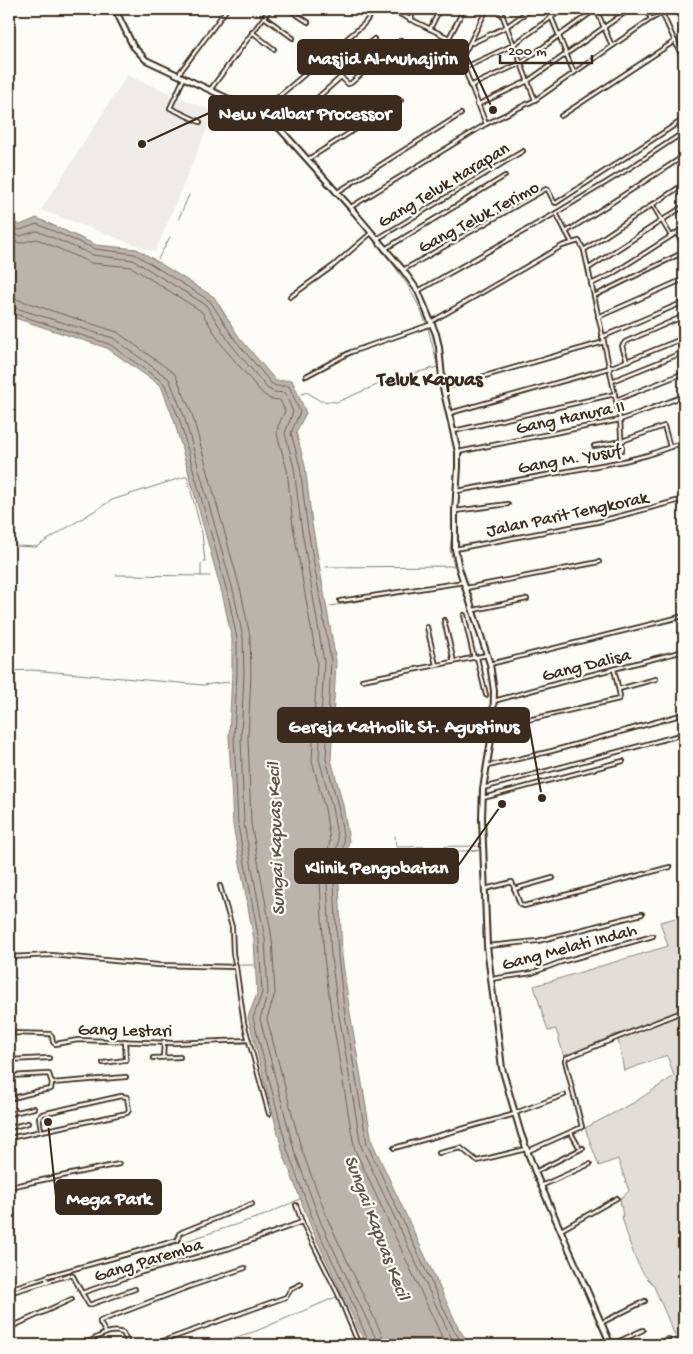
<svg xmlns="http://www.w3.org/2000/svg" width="693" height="1354" font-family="'Gochi Hand',sans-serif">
  <rect width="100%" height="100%" fill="#fdfcf7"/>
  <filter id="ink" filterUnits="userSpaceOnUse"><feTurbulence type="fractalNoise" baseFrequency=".02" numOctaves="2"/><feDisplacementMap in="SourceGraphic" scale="10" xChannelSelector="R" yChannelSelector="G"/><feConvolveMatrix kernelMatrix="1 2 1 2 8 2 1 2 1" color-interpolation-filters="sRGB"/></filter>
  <g filter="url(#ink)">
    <path fill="#efece7" d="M127,75L214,112L155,252L41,210Z"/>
    <path fill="#e1ded7" stroke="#8e847a" d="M684,916V1345H679L653,1284C636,1270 628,1238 622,1217L623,1216L620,1199L629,1191L618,1159L599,1166L585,1128L635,1102L674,1076L667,1055L624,1071L617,1034L564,1057L556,1029L548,1031L534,986L668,946L660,922Z"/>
    <path fill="#bbb4ad" stroke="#887d74" d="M37,218L96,245L137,249L214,297L239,337L276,381L292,380L306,413L296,432L305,466L312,524L336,661L331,759L343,805L349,841L343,873L339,883L342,956L349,1007L372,1142L459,1329L470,1345H366L311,1227L283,1153L248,1017L257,994L254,940L233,825L229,736L232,674V639L223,597L174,420L161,386L107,348L9,316V220L20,225Z"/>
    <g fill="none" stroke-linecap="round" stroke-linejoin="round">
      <g stroke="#6e6157" stroke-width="1">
        <path d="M9,226L20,230L37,224L95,249L135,254L210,301L235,340L272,384L276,386H289L300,412L291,433L300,467L307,524L331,661L326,759L338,806L344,841L339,871L334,883L338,956L344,1008L367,1144L454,1331L464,1345"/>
        <path d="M9,232L20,236L37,231L93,255L133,260L206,305L230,343L267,388L274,392L285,393L293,412L285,433L294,468L301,525L324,662L319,759L332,807L338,841L333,869L327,883L331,957L338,1009L361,1146L449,1333L456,1345"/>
        <path d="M9,240L20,243L37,239L91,263L131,267L201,311L224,348L262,393L270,399L280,400L285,411L278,426L277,434L287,470L293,526L317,662L312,761L325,809L330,841L325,867L320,881L324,958L331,1010L351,1130L355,1150L442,1337L447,1345"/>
        <path d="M9,298L16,299L117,332L175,374L192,414L241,592L250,636L251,674L248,737L251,823L272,938L275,993L267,1019L301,1148L328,1220L383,1337L384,1345"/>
        <path d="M9,306L113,338L169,379L184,416L234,594L243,638L244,674L241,737L244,824L265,939L268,993L260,1019L294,1150L321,1223L376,1339V1345"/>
        <path d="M9,312L109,344L164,383L179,418L228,595L237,639V674L234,736L238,825L259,940L262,993L253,1018L288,1152L315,1225L348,1293L370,1345"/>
      </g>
      <g stroke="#887d74" stroke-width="1">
        <path d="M178,220L189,195"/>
        <path d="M377,246H378"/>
        <path d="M381,250C402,274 414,293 426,323"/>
        <path d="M158,259L170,237"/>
        <path d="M302,394L307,392L320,401L337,402L391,379L438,367L428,328"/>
        <path d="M9,521L16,546L36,547L112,500L187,476L202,533L205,562L201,564V576"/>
        <path d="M326,567L454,566L450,549L453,527"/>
        <path d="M116,575L210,576"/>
        <path d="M330,606L457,585"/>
        <path d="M9,671L32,670L203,685L229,682"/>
        <path d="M479,826L480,834"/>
        <path d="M395,836L396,847L480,846"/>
        <path d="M481,839V846"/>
        <path d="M349,857L482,850"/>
        <path d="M30,955L39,954"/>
        <path d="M154,963L164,964"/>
        <path d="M238,965H254"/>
        <path d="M191,1044L247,1043"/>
        <path d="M569,1257L607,1345"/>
        <path d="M49,1278L186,1241L265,1215L300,1199"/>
        <path d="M9,1291L44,1280"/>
        <path d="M211,1345L256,1331L336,1297"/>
      </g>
      <g stroke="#3b2a1e" stroke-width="6">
        <g id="minor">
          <path d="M288,9L308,22"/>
          <path d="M389,9L449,38L464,9"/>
          <path d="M500,9L535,100"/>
          <path d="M548,9L574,73"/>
          <path d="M646,9L651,19"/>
          <path d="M662,13L684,61"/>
          <path d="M264,17L293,38"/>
          <path d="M410,20L415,9"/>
          <path d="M430,29L440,9"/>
          <path d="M252,32L274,49"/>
          <path d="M472,43L506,27L531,9"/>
          <path d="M464,68L513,45L563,9"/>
          <path d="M178,75L227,9"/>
          <path d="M341,77L348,84L351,83L401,40"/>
          <path d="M184,78L170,108L200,122"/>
          <path d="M470,86L521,63L596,9L612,46"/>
          <path d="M210,90L270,9"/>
          <path d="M477,105L528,81L630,9"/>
          <path d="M259,113L363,25L371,15L374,9"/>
          <path d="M561,116L675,41"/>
          <path d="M486,124L461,60L487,9"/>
          <path d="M281,130L341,77L338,70L374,39"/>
          <path d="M307,160L401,100"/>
          <path d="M336,193L461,114"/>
          <path d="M652,204L671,236"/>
          <path d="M351,207L486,124L535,100L651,19L670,9"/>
          <path d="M556,213L630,168L684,132"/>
          <path d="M566,232L684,156"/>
          <path d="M677,233L684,246"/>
          <path d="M377,239L523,151"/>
          <path d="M385,249L505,176"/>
          <path d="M589,268L684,206"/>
          <path d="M403,270L546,189L548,190L554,202L556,203L684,119"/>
          <path d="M591,284L612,274L684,228"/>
          <path d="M418,291L556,213L572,243"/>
          <path d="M594,296L684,252"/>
          <path d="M290,297L333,266L371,233"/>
          <path d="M598,317L684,279"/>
          <path d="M431,322L562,246L579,241L584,250"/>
          <path d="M602,337L684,302"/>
          <path d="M604,342L620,420L622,450"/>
          <path d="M627,361L622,346L625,342L684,316"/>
          <path d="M306,376L351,352L432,324"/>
          <path d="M612,381L684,352"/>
          <path d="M443,388L604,342L584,250L684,184"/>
          <path d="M616,400L684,373"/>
          <path d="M450,413L609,368L684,338"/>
          <path d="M454,431L615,394"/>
          <path d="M594,446L622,441L664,426L670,447"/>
          <path d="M458,452L620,420L684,396"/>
          <path d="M457,491L624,461L648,455L684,442"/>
          <path d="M455,511L508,504"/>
          <path d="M455,549L597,522L684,499"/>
          <path d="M466,588L599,562"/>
          <path d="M340,601L464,582"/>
          <path d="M474,610L527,599"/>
          <path d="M464,615L474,658"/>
          <path d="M444,620L454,662"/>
          <path d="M427,627L436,665"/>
          <path d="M477,658L486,695"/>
          <path d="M490,664L684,616"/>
          <path d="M362,680L487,655"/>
          <path d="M619,689L656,679"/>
          <path d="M494,701L562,682L684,651"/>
          <path d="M493,728L619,699L620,696L614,669"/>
          <path d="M488,766L552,751L684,714"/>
          <path d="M483,788L684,734"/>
          <path d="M483,798L623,761"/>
          <path d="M220,886L232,927L233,954L236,967"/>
          <path d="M485,889L512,882L520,904L524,906L670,867"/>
          <path d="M514,889L553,878"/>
          <path d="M487,946L538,941L642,914"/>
          <path d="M9,957L51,955L158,965L236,967L244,1023L269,1114"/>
          <path d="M491,979L532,973L561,962L653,936"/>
          <path d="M9,1033L50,1034L52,1036L53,1042L55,1044L78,1040L173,1043L249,1040"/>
          <path d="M163,1057L164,1041"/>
          <path d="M153,1058L180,1057"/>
          <path d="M9,1060L49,1058"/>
          <path d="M103,1063L126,1060L125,1041"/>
          <path d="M9,1076L49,1074L52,1083L51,1089L34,1092"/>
          <path d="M52,1083L126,1077"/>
          <path d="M9,1099L32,1093"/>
          <path d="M515,1113L564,1095"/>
          <path d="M9,1114L34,1108"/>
          <path d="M9,1128L28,1123"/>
          <path d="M571,1133L579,1147"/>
          <path d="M9,1138L127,1113L129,1110L127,1097L121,1096L42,1114L39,1117L41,1130"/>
          <path d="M394,1148L515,1114"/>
          <path d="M528,1151L582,1127L565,1061L566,1058L684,1011"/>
          <path d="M439,1153L461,1148L477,1161L526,1149"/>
          <path d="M535,1172L583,1148"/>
          <path d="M541,1186L590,1164"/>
          <path d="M9,1187L119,1164"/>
          <path d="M296,1205L302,1222L338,1294L359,1345"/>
          <path d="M561,1230L617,1198"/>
          <path d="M47,1281L46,1277L48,1276L178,1240L179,1234L182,1232L252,1204"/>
          <path d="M9,1289L46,1277"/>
          <path d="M9,1293L69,1275L73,1276L82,1293L142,1272L230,1248L302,1222"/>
          <path d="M82,1293L89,1305L135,1289"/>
          <path d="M601,1323L645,1301"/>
          <path d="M9,1328L72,1299"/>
          <path d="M106,1333L100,1323V1321L191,1286L245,1268"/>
          <path d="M83,1345C95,1339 110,1327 123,1333L129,1345"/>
          <path d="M152,1345L286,1297L291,1289L301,1284"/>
          <path d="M611,1345L643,1330"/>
          <path d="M653,1345L668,1339"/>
        </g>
      </g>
      <g stroke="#3b2a1e" stroke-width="8">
        <path id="secondary" d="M115,9L133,46L146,60L259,113L281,130L350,207L403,270L418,291L436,334L439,347L443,388L458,452V467L455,511V549L459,568L490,664L494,691L493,728L483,789L482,818L487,946L502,1068L521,1134L535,1172L611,1345"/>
      </g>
      <use href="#minor" stroke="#fdfcf7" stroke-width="2.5"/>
      <use href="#secondary" stroke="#fdfcf7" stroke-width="4"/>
    </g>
  </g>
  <g text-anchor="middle" stroke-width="4.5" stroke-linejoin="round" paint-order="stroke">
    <g font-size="18" fill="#3b2a1e" stroke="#fdfcf7">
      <text transform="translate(443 184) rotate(-31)" y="6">Gang Teluk Harapan</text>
      <text transform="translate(478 216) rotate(-28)" y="6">Gang Teluk Terimo</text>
      <text transform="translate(570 416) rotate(-12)" y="6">Gang Hanura II</text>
      <text transform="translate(569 458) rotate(-10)" y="6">Gang M. Yusuf</text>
      <text transform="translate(567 513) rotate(-12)" y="6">Jalan Parit Tengkorak</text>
      <text transform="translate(586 664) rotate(-14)" y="6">Gang Dalisa</text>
      <text transform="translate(569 946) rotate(-15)" y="6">Gang Melati Indah</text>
      <text transform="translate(125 1029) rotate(1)" y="6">Gang Lestari</text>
      <text transform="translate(148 1259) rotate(-17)" y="6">Gang Paremba</text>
    </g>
    <g font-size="19" font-style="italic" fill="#615349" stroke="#fdfcf7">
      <text transform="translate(274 839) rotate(-92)" y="7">Sungai Kapuas Kecil</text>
      <text transform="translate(379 1227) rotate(69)" y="7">Sungai Kapuas Kecil</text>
    </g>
    <g font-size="20" font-weight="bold" fill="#3b2a1e" stroke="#fdfcf7">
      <text x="430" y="385">Teluk Kapuas</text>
    </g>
  </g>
  <path fill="none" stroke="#3b2a1e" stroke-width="2" d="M493 110L468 57M142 144L209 113M542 798L529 725M502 804L458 866M48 1122L56 1197"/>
  <g fill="#3b2a1e" stroke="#fdfcf7" stroke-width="2">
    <circle cx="493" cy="110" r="5"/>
    <circle cx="142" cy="144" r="5"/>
    <circle cx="542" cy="798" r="5"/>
    <circle cx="502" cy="804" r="5"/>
    <circle cx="48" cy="1122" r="5"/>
  </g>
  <g fill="#3b2a1e" stroke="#3b2a1e" stroke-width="2">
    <rect x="298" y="40" width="170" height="34" rx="5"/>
    <rect x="209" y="96" width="192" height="34" rx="5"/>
    <rect x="278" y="708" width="251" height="34" rx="5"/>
    <rect x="295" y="849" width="163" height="34" rx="5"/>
    <rect x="56" y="1180" width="105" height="34" rx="5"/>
  </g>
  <g font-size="19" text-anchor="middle" font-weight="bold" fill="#fff">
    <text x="383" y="64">Masjid Al-Muhajirin</text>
    <text x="305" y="119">New Kalbar Processor</text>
    <text x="404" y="732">Gereja Katholik St. Agustinus</text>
    <text x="377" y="873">Klinik Pengobatan</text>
    <text x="109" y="1204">Mega Park</text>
  </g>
  <rect width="693" height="1354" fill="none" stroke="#fdfcf7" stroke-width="30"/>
  <rect x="15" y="15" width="663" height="1324" fill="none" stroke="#3b2a1e" stroke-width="2" filter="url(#ink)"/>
  <path d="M500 55v8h92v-8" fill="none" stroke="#3b2a1e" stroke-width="2.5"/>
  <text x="508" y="55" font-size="15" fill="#3b2a1e" stroke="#fdfcf7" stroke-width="4" paint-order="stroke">200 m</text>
</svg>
